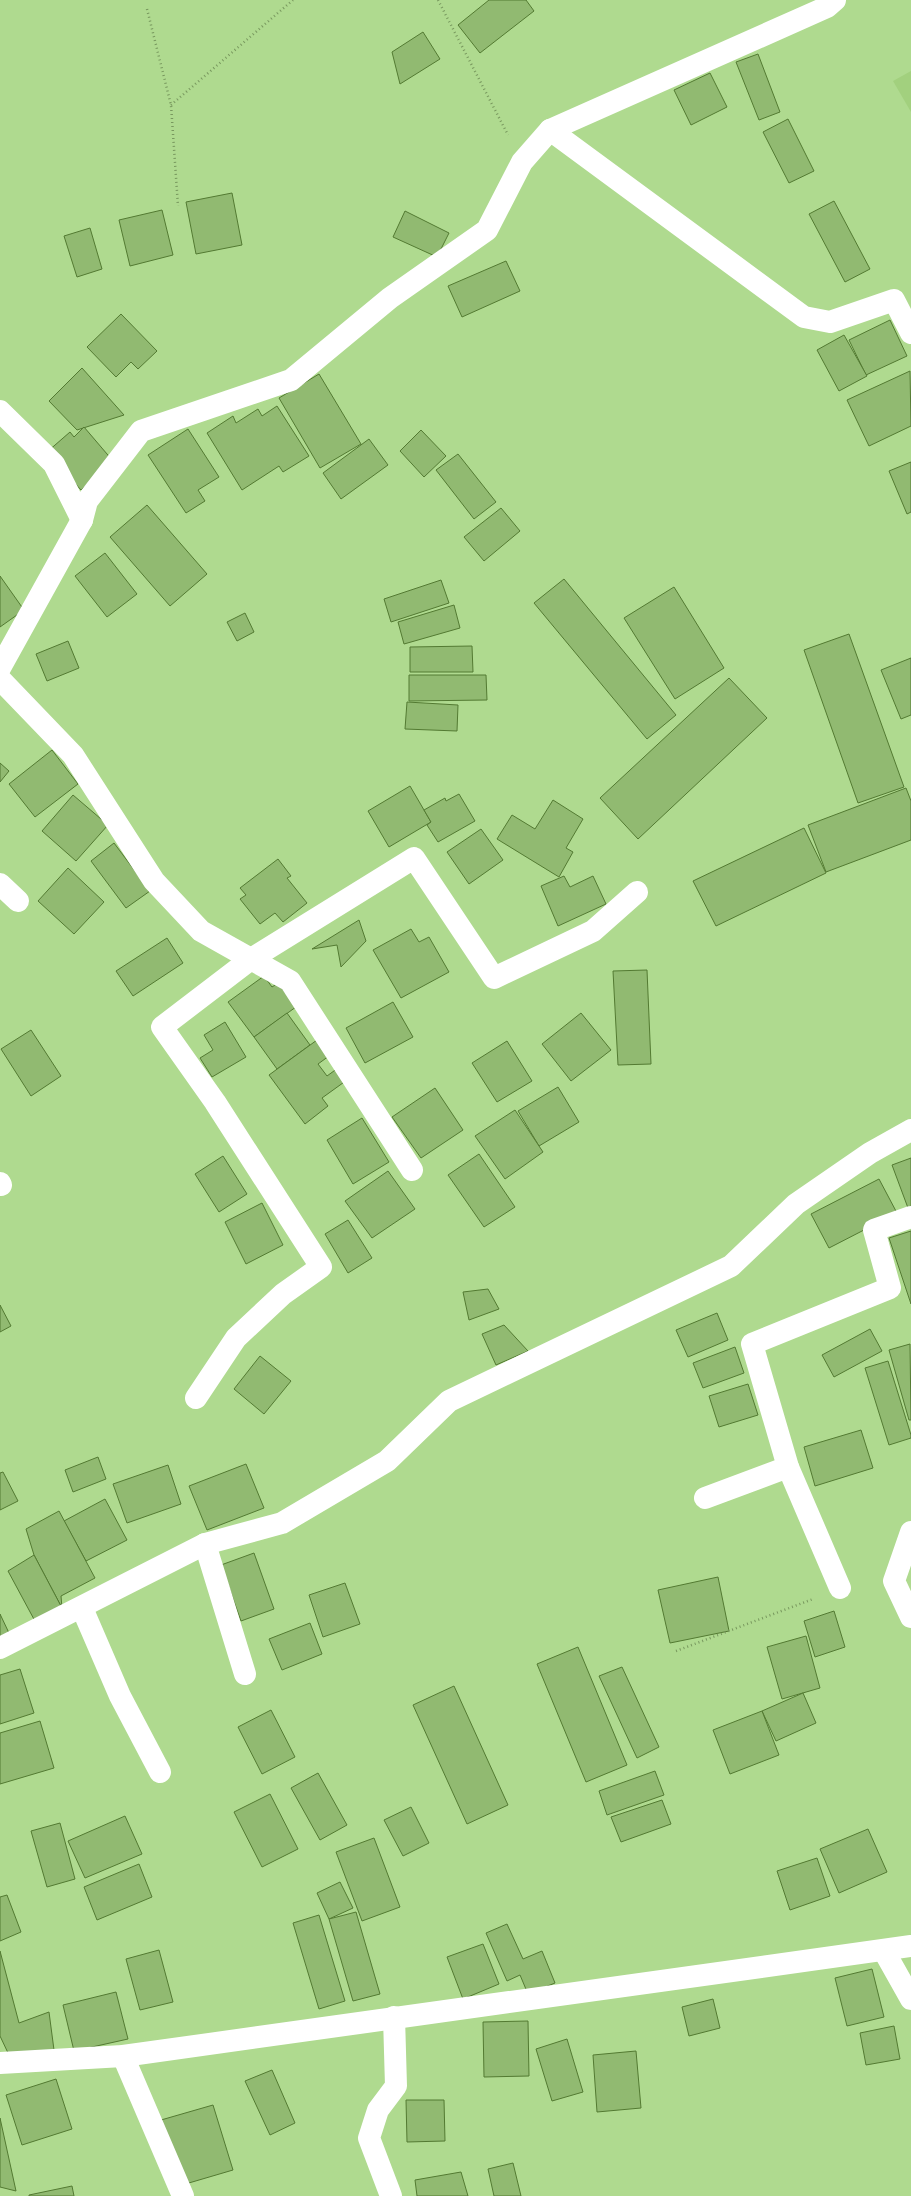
<svg xmlns="http://www.w3.org/2000/svg" width="911" height="2196" font-family="'Open Sans',sans-serif">
  <rect width="100%" height="100%" fill="#afda8f"/>
  <path fill="#a2d07e" d="M911,71V112L893,81Z"/>
  <g fill="#91ba71" stroke="#537a32">
    <path d="M489,0H526L534,11L480,53L458,25Z"/>
    <path d="M423,32L440,59L400,84L392,52Z"/>
    <path d="M758,54L780,112L759,120L736,62Z"/>
    <path d="M710,73L727,107L691,125L674,90Z"/>
    <path d="M788,119L814,171L789,183L763,132Z"/>
    <path d="M232,193L242,245L196,254L186,202Z"/>
    <path d="M834,201L870,269L845,282L809,214Z"/>
    <path d="M162,210L173,255L130,266L119,220Z"/>
    <path d="M405,211L449,233L437,257L393,237Z"/>
    <path d="M90,228L102,269L77,277L64,236Z"/>
    <path d="M506,261L520,291L462,317L448,286Z"/>
    <path d="M121,314L157,351L138,369L131,362L116,377L87,347Z"/>
    <path d="M890,320L907,356L866,375L849,340Z"/>
    <path d="M844,335L867,376L839,391L817,350Z"/>
    <path d="M82,368L124,415L77,430L49,401Z"/>
    <path d="M910,371L911,426L869,446L847,400Z"/>
    <path d="M319,374L361,444L320,468L279,398Z"/>
    <path d="M277,406L309,456L283,472L279,466L242,490L207,433L233,416L236,423L258,409L262,416Z"/>
    <path d="M84,427L113,461L81,490L47,452L70,432L74,437Z"/>
    <path d="M188,429L219,477L198,490L205,501L186,513L148,455Z"/>
    <path d="M421,430L446,456L424,477L400,451Z"/>
    <path d="M369,439L388,465L341,499L323,473Z"/>
    <path d="M458,454L496,502L474,519L436,470Z"/>
    <path d="M911,462V512L907,514L889,471Z"/>
    <path d="M147,505L207,574L170,606L110,537Z"/>
    <path d="M501,508L520,531L484,561L464,537Z"/>
    <path d="M105,553L137,594L107,617L75,576Z"/>
    <path d="M0,576L24,610L0,627Z"/>
    <path d="M564,579L676,715L647,739L534,603Z"/>
    <path d="M441,580L449,603L391,622L384,599Z"/>
    <path d="M674,587L724,668L675,699L624,618Z"/>
    <path d="M454,605L460,628L404,644L398,622Z"/>
    <path d="M245,613L254,632L237,641L227,622Z"/>
    <path d="M849,634L904,787L858,803L804,650Z"/>
    <path d="M68,641L79,668L47,681L36,654Z"/>
    <path d="M472,646L473,672H410V647Z"/>
    <path d="M911,658V715L901,719L881,670Z"/>
    <path d="M409,675H486L487,700L409,701Z"/>
    <path d="M729,678L767,718L638,839L600,798Z"/>
    <path d="M407,702L458,705L457,731L405,729Z"/>
    <path d="M52,750L78,784L35,817L9,784Z"/>
    <path d="M0,763L9,771L0,782Z"/>
    <path d="M410,786L431,822L389,847L368,811Z"/>
    <path d="M906,788L911,801V840L826,872L808,825Z"/>
    <path d="M459,794L475,821L438,842L427,825L431,822L424,810L445,798L446,801Z"/>
    <path d="M73,795L108,825L76,861L42,831Z"/>
    <path d="M553,800L583,819L566,848L573,852L559,877L497,839L512,815L535,829Z"/>
    <path d="M804,828L826,873L716,926L693,881Z"/>
    <path d="M481,829L503,860L469,884L447,852Z"/>
    <path d="M114,843L150,891L126,908L91,861Z"/>
    <path d="M278,859L291,876L287,878L307,903L283,922L275,913L260,924L240,899L246,895L240,888Z"/>
    <path d="M68,868L104,902L74,934L38,901Z"/>
    <path d="M564,876L570,887L593,876L606,904L558,926L541,886Z"/>
    <path d="M359,920L366,941L341,967L337,945L312,949Z"/>
    <path d="M411,929L419,942L429,937L449,972L401,998L373,950Z"/>
    <path d="M167,938L183,963L133,996L116,971Z"/>
    <path d="M647,970L651,1064L618,1065L613,971Z"/>
    <path d="M264,976L272,987L278,983L296,1007L254,1037L228,1002Z"/>
    <path d="M393,1002L413,1037L365,1063L346,1028Z"/>
    <path d="M287,1013L310,1045L277,1069L254,1037Z"/>
    <path d="M581,1013L611,1050L571,1081L542,1044Z"/>
    <path d="M225,1022L246,1057L212,1077L200,1058L213,1050L204,1035Z"/>
    <path d="M31,1030L61,1076L31,1096L1,1049Z"/>
    <path d="M317,1040L329,1056L318,1064L327,1076L338,1068L347,1080L322,1098L328,1106L305,1124L269,1075Z"/>
    <path d="M507,1041L532,1081L497,1102L472,1063Z"/>
    <path d="M558,1087L579,1122L539,1146L518,1111Z"/>
    <path d="M435,1088L463,1130L421,1158L392,1117Z"/>
    <path d="M515,1110L543,1152L505,1179L475,1136Z"/>
    <path d="M362,1118L389,1162L353,1184L327,1140Z"/>
    <path d="M479,1154L515,1207L484,1227L448,1175Z"/>
    <path d="M223,1156L247,1194L219,1212L195,1174Z"/>
    <path d="M911,1158V1207L908,1208L892,1165Z"/>
    <path d="M388,1171L415,1209L372,1238L345,1201Z"/>
    <path d="M879,1179L897,1213L829,1248L811,1214Z"/>
    <path d="M262,1203L283,1245L246,1264L225,1222Z"/>
    <path d="M348,1220L372,1258L348,1273L325,1234Z"/>
    <path d="M911,1231V1304L889,1238Z"/>
    <path d="M488,1289L499,1309L469,1320L463,1292Z"/>
    <path d="M0,1305L11,1326L0,1332Z"/>
    <path d="M717,1313L728,1340L688,1357L676,1330Z"/>
    <path d="M504,1325L528,1351L496,1365L482,1334Z"/>
    <path d="M870,1329L882,1351L834,1377L822,1355Z"/>
    <path d="M910,1344L911,1420H909L889,1350Z"/>
    <path d="M735,1347L744,1373L703,1388L693,1363Z"/>
    <path d="M260,1356L291,1381L264,1414L234,1389Z"/>
    <path d="M888,1361L911,1435V1438L889,1445L865,1368Z"/>
    <path d="M748,1384L758,1415L719,1427L709,1396Z"/>
    <path d="M861,1430L873,1468L815,1486L804,1447Z"/>
    <path d="M98,1457L106,1479L73,1492L65,1470Z"/>
    <path d="M246,1464L264,1508L207,1530L189,1486Z"/>
    <path d="M168,1465L181,1504L127,1523L113,1484Z"/>
    <path d="M3,1472L18,1501L0,1510V1473Z"/>
    <path d="M105,1499L127,1540L86,1561L64,1521Z"/>
    <path d="M59,1511L95,1578L61,1596L62,1608L34,1555L26,1529Z"/>
    <path d="M254,1553L274,1609L241,1621L221,1565Z"/>
    <path d="M34,1555L62,1608L36,1623L8,1571Z"/>
    <path d="M718,1577L729,1631L670,1643L658,1590Z"/>
    <path d="M345,1583L360,1624L323,1637L309,1595Z"/>
    <path d="M834,1611L845,1647L815,1657L804,1621Z"/>
    <path d="M0,1614L9,1633L0,1637Z"/>
    <path d="M310,1623L322,1654L282,1670L269,1639Z"/>
    <path d="M806,1636L820,1688L782,1699L767,1647Z"/>
    <path d="M578,1647L627,1765L586,1782L537,1664Z"/>
    <path d="M622,1667L659,1747L637,1758L599,1676Z"/>
    <path d="M20,1669L34,1713L0,1724V1675Z"/>
    <path d="M454,1686L508,1805L467,1824L413,1705Z"/>
    <path d="M803,1693L816,1723L776,1741L762,1711Z"/>
    <path d="M271,1710L295,1757L262,1774L238,1727Z"/>
    <path d="M762,1711L779,1755L730,1774L713,1730Z"/>
    <path d="M40,1721L54,1768L0,1784V1733Z"/>
    <path d="M655,1771L664,1795L607,1815L599,1791Z"/>
    <path d="M318,1773L347,1825L320,1840L291,1788Z"/>
    <path d="M270,1794L298,1849L262,1867L234,1812Z"/>
    <path d="M662,1800L671,1824L621,1842L611,1817Z"/>
    <path d="M411,1807L429,1843L403,1856L384,1820Z"/>
    <path d="M125,1816L142,1854L85,1878L68,1841Z"/>
    <path d="M60,1823L75,1879L47,1887L31,1831Z"/>
    <path d="M868,1829L887,1872L839,1893L820,1849Z"/>
    <path d="M374,1838L400,1907L362,1921L336,1852Z"/>
    <path d="M817,1858L830,1896L790,1910L777,1871Z"/>
    <path d="M139,1864L152,1897L97,1920L84,1887Z"/>
    <path d="M340,1882L353,1908L329,1919L317,1893Z"/>
    <path d="M7,1895L21,1932L0,1941V1897Z"/>
    <path d="M356,1912L380,1994L353,2001L329,1919Z"/>
    <path d="M319,1915L345,2001L319,2009L293,1923Z"/>
    <path d="M507,1924L523,1959L542,1951L555,1983L528,1994L520,1975L507,1981L486,1933Z"/>
    <path d="M483,1944L499,1984L463,1999L447,1957Z"/>
    <path d="M159,1950L173,2002L140,2010L126,1959Z"/>
    <path d="M0,1951L19,2023L49,2012L54,2050L9,2055L0,2036Z"/>
    <path d="M872,1969L884,2017L847,2026L835,1978Z"/>
    <path d="M116,1992L128,2039L74,2051L63,2005Z"/>
    <path d="M713,1999L720,2028L689,2036L682,2007Z"/>
    <path d="M528,2021L529,2076L484,2077L483,2022Z"/>
    <path d="M894,2026L900,2059L866,2065L860,2033Z"/>
    <path d="M567,2039L583,2092L552,2101L536,2049Z"/>
    <path d="M636,2051L641,2108L597,2112L593,2055Z"/>
    <path d="M272,2070L295,2123L270,2135L245,2081Z"/>
    <path d="M56,2079L72,2129L22,2145L6,2095Z"/>
    <path d="M406,2100H444L445,2141L407,2142Z"/>
    <path d="M213,2105L233,2170L182,2185L161,2120Z"/>
    <path d="M0,2118L16,2191L0,2187Z"/>
    <path d="M513,2163L521,2196H494L488,2169Z"/>
    <path d="M461,2172L468,2196H417L415,2180Z"/>
    <path d="M72,2186L74,2196H29V2195Z"/>
  </g>
  <g fill="none" stroke-linecap="round" stroke-linejoin="round">
    <g stroke="#78985e" stroke-width="2.5" stroke-dasharray="1 3" stroke-linecap="butt">
      <path d="M438,0L508,135"/>
      <path d="M147,9L171,105L178,206"/>
      <path d="M171,105L293,0"/>
      <path d="M676,1651L813,1599"/>
    </g>
    <g stroke="#fff" stroke-width="22">
      <path d="M550,130L804,317L830,322L894,300L911,333"/>
      <path d="M0,411L54,464L82,520"/>
      <path d="M0,668L82,520L87,501L141,431L291,380L390,298L487,230L522,162L550,130L827,7L835,0"/>
      <path d="M0,679L73,755L154,881L201,931L290,981L412,1170"/>
      <path d="M0,884L18,901"/>
      <path d="M0,1183L1,1185"/>
      <path d="M196,1398L236,1338L283,1294L321,1267L215,1102L162,1027L251,959L414,858L494,978L593,931L637,892"/>
      <path d="M705,1498L788,1467"/>
      <path d="M911,1532L894,1581L911,1617"/>
      <path d="M205,1544L245,1674"/>
      <path d="M840,1588L788,1467L752,1344L890,1288L874,1230L911,1217"/>
      <path d="M82,1608L120,1696L160,1772"/>
      <path d="M0,1648L205,1544L282,1523L387,1461L449,1401L731,1266L796,1204L870,1153L911,1130"/>
      <path d="M884,1951L911,1999"/>
      <path d="M123,2056L183,2196"/>
      <path d="M0,2063L123,2056L911,1946"/>
      <path d="M391,2196L369,2138L378,2110L396,2086L394,2017"/>
    </g>
  </g>
</svg>
